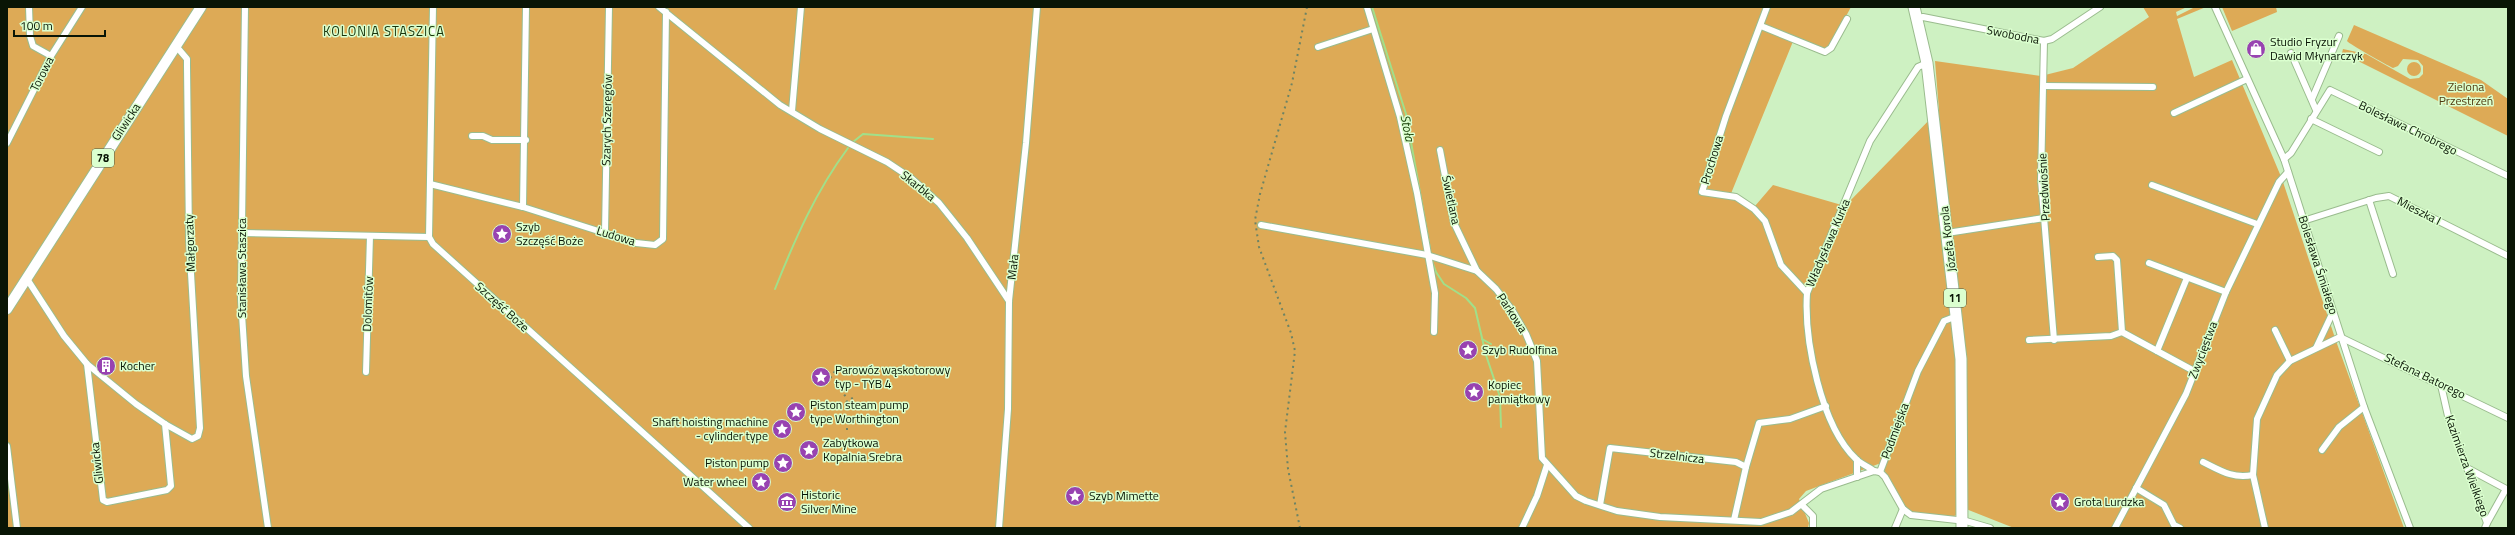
<svg xmlns="http://www.w3.org/2000/svg" width="2515" height="535" font-family="'Titillium Web',sans-serif">
  <rect width="100%" height="100%" fill="#cef1c2"/>
  <g fill="#ddaa56">
    <path d="M7,7H1851L1831,44L1824,49L1794,39L1730,196L1755,206L1773,185L1845,206L1939,110L1935,61L2041,76L2073,68L2149,17L2143,7H2187L2176,12L2177,16L2195,7H2206L2177,19L2194,77L2232,60L2282,179L2336,341L2404,528H2014L1966,509L1951,518L1909,513L1898,498L1881,463L1806,491L1799,499L1809,523L1808,528H7Z"/>
    <path d="M2222,7H2276L2277,12L2232,31Z"/>
    <path d="M2354,25L2481,80L2508,99V136L2342,53L2343,49L2366,54L2410,79L2419,78L2423,74V66L2418,60L2403,59L2398,66L2393,68C2387,65 2349,44 2347,41Z"/>
    <circle cx="2414" cy="69" r="7"/>
  </g>
  <g fill="none" stroke-linecap="round" stroke-linejoin="round">
    <g stroke="#a1e08a" stroke-width="2">
      <path d="M1372,7L1406,114L1430,249"/>
      <path d="M853,142L863,134L933,139"/>
      <path d="M1432,261L1436,272L1444,284L1466,298L1475,308L1486,355L1500,397L1501,427"/>
      <path d="M775,289C795,239 816,191 848,148"/>
      <path d="M1482,339L1491,344"/>
    </g>
    <g stroke="#9abc8e" stroke-width="8">
      <g id="street">
        <path d="M29,7L30,36L33,46L51,56"/>
        <path d="M245,7L241,299L246,376L268,528"/>
        <path d="M433,7L429,237L433,244L749,528"/>
        <path d="M659,7L780,105L820,129L887,162L911,178L939,203L967,238L1009,301"/>
        <path d="M1367,7L1400,117L1417,193L1435,293L1434,332"/>
        <path d="M1767,7L1726,116L1702,192L1736,197L1754,209L1765,221L1781,265L1807,293"/>
        <path d="M2215,7L2284,159L2364,407L2410,528"/>
        <path d="M1917,18L1923,17L2044,41L2052,39L2100,7"/>
        <path d="M1761,26L1825,52L1831,48L1847,19"/>
        <path d="M2044,41L2041,180L2054,340"/>
        <path d="M1318,47L1373,29"/>
        <path d="M2291,53L2316,110"/>
        <path d="M2044,86L2153,87"/>
        <path d="M2312,99L2339,36"/>
        <path d="M792,111L801,7"/>
        <path d="M2174,113L2247,79"/>
        <path d="M2311,119L2379,152"/>
        <path d="M472,136H483L492,140H526"/>
        <path d="M7,143L51,56L82,7"/>
        <path d="M1440,150L1454,223L1477,271"/>
        <path d="M2284,159L2291,153L2330,90L2508,176"/>
        <path d="M430,184L523,207L636,243L655,245L663,239L666,12"/>
        <path d="M2152,185L2257,224"/>
        <path d="M2369,200L2393,274"/>
        <path d="M523,207L526,7"/>
        <path d="M2303,221L2376,198L2389,196L2508,256"/>
        <path d="M1261,225L1427,255L1477,271L1496,289L1512,310L1526,334L1537,361L1542,458L1576,496L1586,501L1617,511L1660,517L1761,522L1791,512L1821,489L1874,471L1880,472"/>
        <path d="M605,232L609,7"/>
        <path d="M242,233L429,237"/>
        <path d="M1947,233L2044,218"/>
        <path d="M2098,257L2113,256L2117,260L2122,332L2194,371"/>
        <path d="M2149,263L2226,292"/>
        <path d="M27,279L64,336L87,364L136,404L165,424L192,439L198,436L200,428L189,239L187,66V59L176,46"/>
        <path d="M2275,330L2290,361"/>
        <path d="M2340,337L2508,418"/>
        <path d="M2029,340L2111,336L2122,332"/>
        <path d="M2316,348L2333,312"/>
        <path d="M2157,351L2187,278"/>
        <path d="M87,364L103,500L107,502L167,490L171,486L165,424"/>
        <path d="M366,372L370,236"/>
        <path d="M2441,385L2448,416L2487,523L2485,528"/>
        <path d="M7,446L17,528"/>
        <path d="M2322,450L2339,427L2364,407"/>
        <path d="M2203,462C2221,471 2233,479 2253,475"/>
        <path d="M1746,467L1759,423L1790,419L1826,406"/>
        <path d="M2467,468L2508,490"/>
        <path d="M1874,471C1869,467 1861,464 1856,459C1821,426 1804,340 1807,293L1870,141L1918,67L1927,63"/>
        <path d="M1880,472L1918,371L1944,321L1957,316"/>
        <path d="M1880,472L1885,477L1903,509L1911,515L1966,521L1990,528"/>
        <path d="M1857,477V460"/>
        <path d="M2136,488L2164,505L2174,525L2180,528"/>
        <path d="M1600,505L1610,448L1736,462L1746,467L1734,520"/>
        <path d="M1802,505L1813,516V528"/>
        <path d="M2487,523L2506,489"/>
        <path d="M999,528L1008,409L1009,301L1026,143L1037,7"/>
        <path d="M1522,528L1537,496L1547,465"/>
        <path d="M1895,528L1903,509"/>
        <path d="M2115,528L2186,394L2226,292L2279,182L2288,172"/>
        <path d="M2265,528L2253,475L2257,419L2277,375L2290,361L2340,337"/>
      </g>
    </g>
    <g stroke="#9abc8e" stroke-width="12">
      <path id="primary" d="M7,309L201,7"/>
    </g>
    <g stroke="#9abc8e" stroke-width="13">
      <path id="highway" d="M1914,7L1927,63L1961,359L1962,528"/>
    </g>
    <use href="#street" stroke="#fff" stroke-width="6"/>
    <use href="#primary" stroke="#fff" stroke-width="10"/>
    <use href="#highway" stroke="#fff" stroke-width="11"/>
    <g stroke="#6c8364" stroke-width="2" stroke-dasharray="2 4" stroke-linecap="butt">
      <path d="M819,380L823,373"/>
      <path d="M827,383L835,371"/>
      <path d="M838,389L845,381"/>
      <path d="M844,396L848,393"/>
      <path d="M846,402L854,397"/>
      <path d="M847,430V427"/>
      <path d="M1300,528L1288,469L1285,432L1295,351L1291,333L1259,247L1255,220L1260,194L1292,83L1307,7"/>
    </g>
  </g>
  <defs>
    <g id="shop-disc" transform="scale(1)"><circle r="9.5" fill="#9843b1" stroke="#dbffcf"/><path d="M-5-2.5h2.3a2.7 3.5 0 0 1 5.4 0H5L5.5 6h-11ZM-1.5-2.5h3a1.5 2.3 0 0 0-3 0Z" fill="#fff"/></g>
    <g id="sight-disc" transform="scale(1)"><circle r="9.5" fill="#9843b1" stroke="#dbffcf"/><path d="M0-6L1.8-2.2L6-1.7L2.9 1.2L3.7 5.4L0 3.3L-3.7 5.4L-2.9 1.2L-6-1.7L-1.8-2.2Z" fill="#fff"/></g>
    <g id="building-disc" transform="scale(1)"><circle r="9.5" fill="#9843b1" stroke="#dbffcf"/><path d="M-4-6H4V6H1V3H-1V6H-4ZM-2.5-4.3h1.7v1.8h-1.7ZM.8-4.3h1.7v1.8H.8ZM-2.5-1h1.7V.8h-1.7ZM.8-1h1.7V.8H.8Z" fill="#fff"/></g>
    <g id="museum-disc" transform="scale(1)"><circle r="9.5" fill="#9843b1" stroke="#dbffcf"/><path d="M0-6L6-3V-2H-6V-3ZM-5-1h2V3h-2ZM-1-1h2V3h-2ZM3-1h2V3H3ZM-6 4H6V6H-6Z" fill="#fff"/></g>
  </defs>
  <g fill-rule="evenodd">
    <use href="#shop-disc" x="2256" y="49"/>
    <use href="#sight-disc" x="502" y="234"/>
    <use href="#sight-disc" x="1468" y="350"/>
    <use href="#building-disc" x="106" y="366"/>
    <use href="#sight-disc" x="821" y="377"/>
    <use href="#sight-disc" x="1474" y="392"/>
    <use href="#sight-disc" x="796" y="412"/>
    <use href="#sight-disc" x="782" y="429"/>
    <use href="#sight-disc" x="809" y="450"/>
    <use href="#sight-disc" x="783" y="463"/>
    <use href="#sight-disc" x="761" y="482"/>
    <use href="#sight-disc" x="1075" y="496"/>
    <use href="#museum-disc" x="787" y="502"/>
    <use href="#sight-disc" x="2060" y="502"/>
  </g>
  <g text-anchor="middle" stroke-width="3" stroke-linejoin="round" paint-order="stroke">
    <g fill="#dbffcf" stroke="#485b42" stroke-width="1">
      <rect x="92" y="149" width="22" height="18" rx="3"/>
      <rect x="1944" y="289" width="22" height="18" rx="3"/>
    </g>
    <g font-size="11" font-weight="bold" fill="#091505">
      <text x="103" y="162">78</text>
      <text x="1955" y="302">11</text>
    </g>
    <g font-size="12" fill="#091505" stroke="#dbffcf">
      <text transform="translate(2013 35) rotate(11)" y="4">Swobodna</text>
      <text transform="translate(42 74) rotate(-63)" y="4">Torowa</text>
      <text transform="translate(607 120) rotate(-89)" y="4">Szarych Szeregów</text>
      <text transform="translate(126 122) rotate(-57)" y="4">Gliwicka</text>
      <text transform="translate(2408 128) rotate(26)" y="4">Bolesława Chrobrego</text>
      <text transform="translate(1712 160) rotate(-73)" y="4">Prochowa</text>
      <text transform="translate(918 186) rotate(39)" y="4">Skarbka</text>
      <text transform="translate(2044 187) rotate(-93)" y="4">Przedwiośnie</text>
      <text transform="translate(1451 200) rotate(78)" y="4">Świetlana</text>
      <text transform="translate(2419 211) rotate(27)" y="4">Mieszka I</text>
      <text transform="translate(616 236) rotate(17)" y="4">Ludowa</text>
      <text transform="translate(1948 239) rotate(-97)" y="4">Józefa Korola</text>
      <text transform="translate(190 243) rotate(-92)" y="4">Małgorzaty</text>
      <text transform="translate(1828 243) rotate(-67)" y="4">Władysława Kurka</text>
      <text transform="translate(2318 265) rotate(72)" y="4">Bolesława Śmiałego</text>
      <text transform="translate(1013 267) rotate(-83)" y="4">Mała</text>
      <text transform="translate(242 268) rotate(-90)" y="4">Stanisława Staszica</text>
      <text transform="translate(368 304) rotate(-88)" y="4">Dolomitów</text>
      <text transform="translate(502 307) rotate(42)" y="4">Szczęść Boże</text>
      <text transform="translate(1512 313) rotate(57)" y="4">Parkowa</text>
      <text transform="translate(2203 350) rotate(-69)" y="4">Zwycięstwa</text>
      <text transform="translate(2425 376) rotate(26)" y="4">Stefana Batorego</text>
      <text transform="translate(1895 431) rotate(-70)" y="4">Podmiejska</text>
      <text transform="translate(1677 456) rotate(7)" y="4">Strzelnicza</text>
      <text transform="translate(97 463) rotate(-96)" y="4">Gliwicka</text>
      <text transform="translate(2467 466) rotate(70)" y="4">Kazimierza Wielkiego</text>
    </g>
    <g font-size="12" fill="#091505" stroke="#dbffcf" text-anchor="start">
      <text x="2270" y="46">Studio Fryzur<tspan x="2270" dy="14">Dawid Młynarczyk</tspan></text>
      <text x="516" y="231">Szyb<tspan x="516" dy="14">Szczęść Boże</tspan></text>
      <text x="1482" y="354">Szyb Rudolfina</text>
      <text x="120" y="370">Kocher</text>
      <text x="835" y="374">Parowóz wąskotorowy<tspan x="835" dy="14">typ - TYB 4</tspan></text>
      <text x="1488" y="389">Kopiec<tspan x="1488" dy="14">pamiątkowy</tspan></text>
      <text x="810" y="409">Piston steam pump<tspan x="810" dy="14">type Worthington</tspan></text>
      <text x="768" y="426" text-anchor="end">Shaft hoisting machine<tspan x="768" dy="14">- cylinder type</tspan></text>
      <text x="823" y="447">Zabytkowa<tspan x="823" dy="14">Kopalnia Srebra</tspan></text>
      <text x="769" y="467" text-anchor="end">Piston pump</text>
      <text x="747" y="486" text-anchor="end">Water wheel</text>
      <text x="801" y="499">Historic<tspan x="801" dy="14">Silver Mine</tspan></text>
      <text x="1089" y="500">Szyb Mimette</text>
      <text x="2074" y="506">Grota Lurdzka</text>
    </g>
    <g font-size="12" fill="#50390f" stroke="#dbffcf">
      <text x="2466" y="91">Zielona<tspan x="2466" dy="14">Przestrzeń</tspan></text>
    </g>
    <g font-size="13" letter-spacing="1" fill="#19350d" stroke="#dbffcf">
      <text x="384" y="36">KOLONIA STASZICA</text>
    </g>
    <g font-size="13" font-style="italic" fill="#123a00" stroke="#dbffcf">
      <text transform="translate(1408 128) rotate(79)" y="5">Stoła</text>
    </g>
  </g>
  <rect width="2515" height="535" fill="none" stroke="#091505" stroke-width="16"/>
  <path d="M14 30v6h91v-6" fill="none" stroke="#091505" stroke-width="2"/>
  <text x="20" y="30" font-size="12" fill="#091505" stroke="#dbffcf" stroke-width="3" paint-order="stroke">100 m</text>
</svg>
